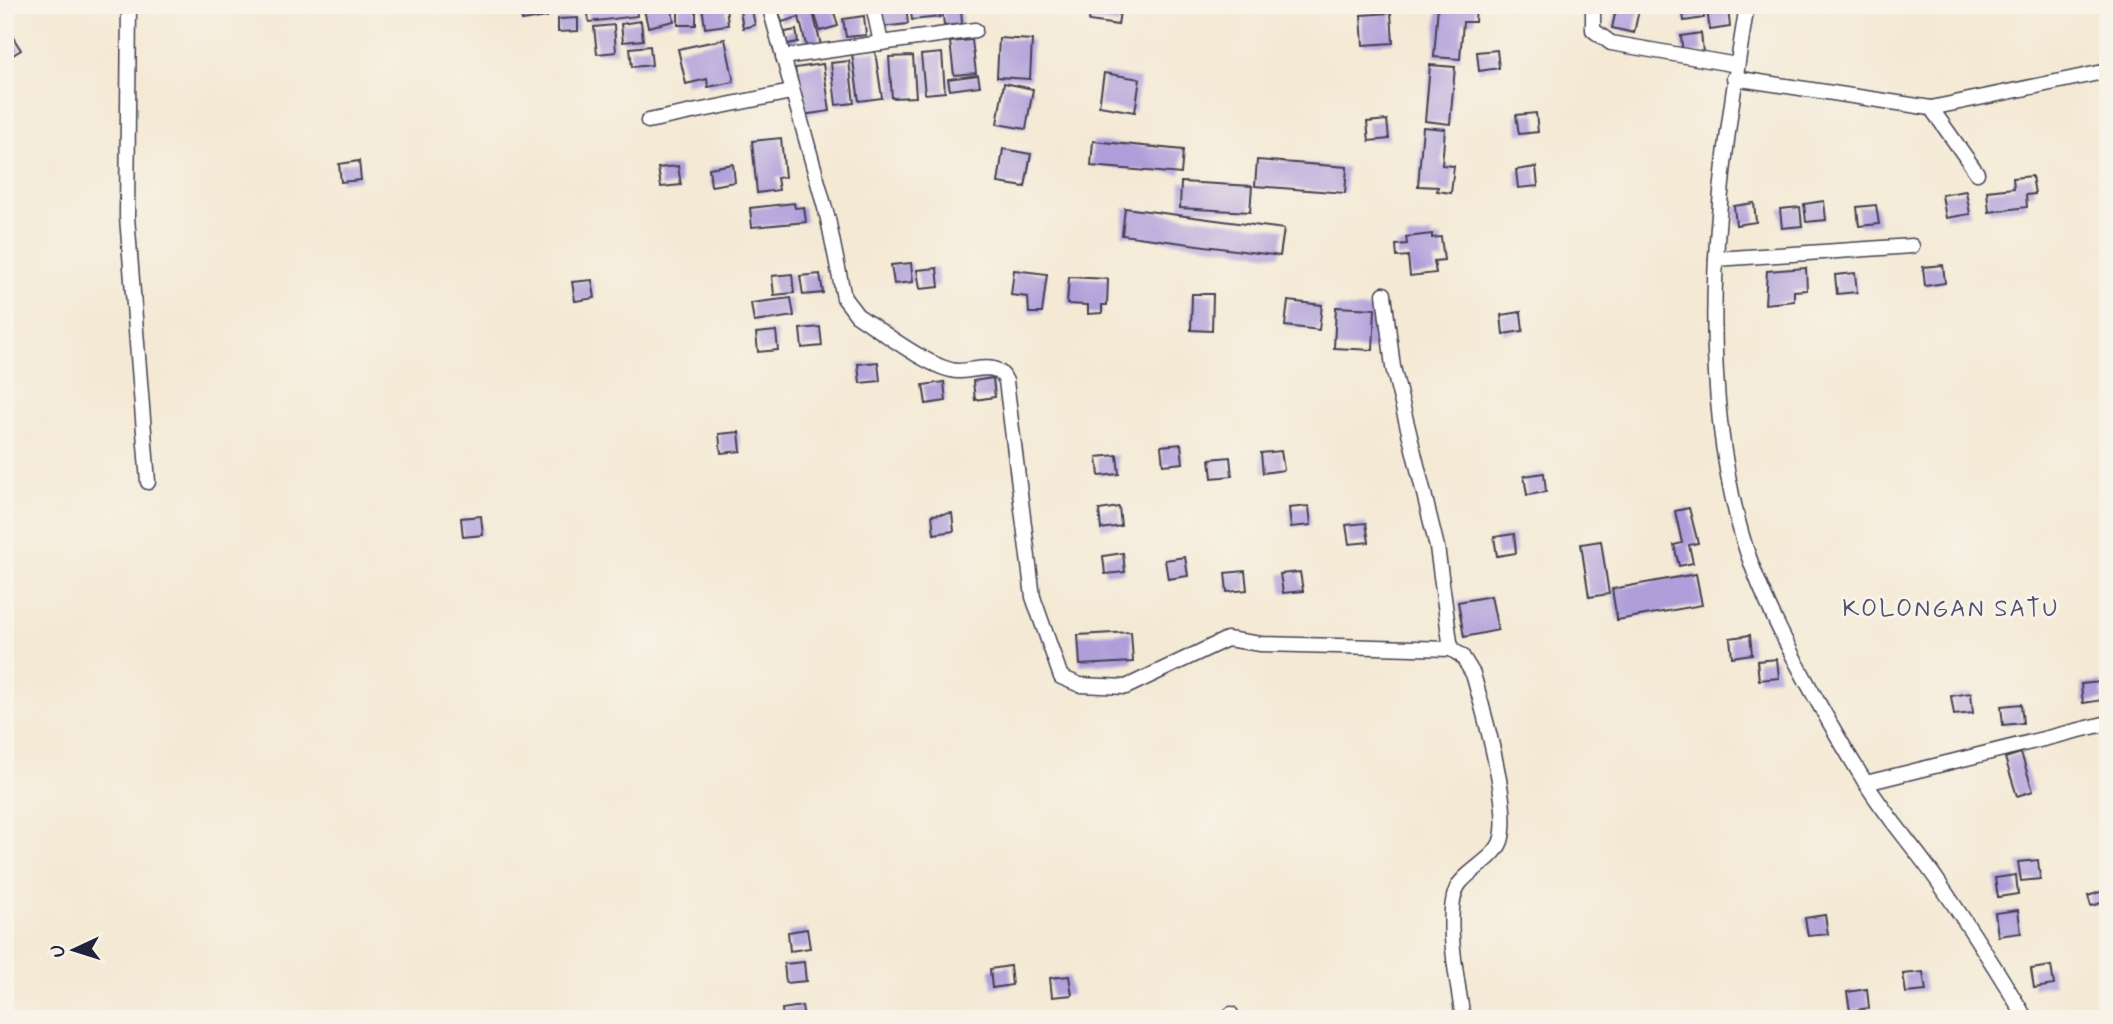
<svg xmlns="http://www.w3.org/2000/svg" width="2113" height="1024" font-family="Mynerve,sans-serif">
  <rect width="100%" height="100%" fill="#f7f3e8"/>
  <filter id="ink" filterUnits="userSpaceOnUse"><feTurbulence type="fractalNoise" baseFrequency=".0143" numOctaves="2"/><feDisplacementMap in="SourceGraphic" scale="14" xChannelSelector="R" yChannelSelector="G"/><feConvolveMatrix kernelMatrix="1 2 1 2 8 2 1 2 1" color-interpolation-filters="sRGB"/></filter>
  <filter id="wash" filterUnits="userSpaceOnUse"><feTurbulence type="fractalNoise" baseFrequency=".00686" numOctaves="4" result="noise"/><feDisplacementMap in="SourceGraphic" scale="28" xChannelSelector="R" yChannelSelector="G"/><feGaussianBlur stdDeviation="1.57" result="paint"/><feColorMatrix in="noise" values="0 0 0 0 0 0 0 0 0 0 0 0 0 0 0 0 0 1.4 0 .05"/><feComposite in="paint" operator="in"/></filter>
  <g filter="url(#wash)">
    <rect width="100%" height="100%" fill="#f4e9d4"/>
    <g id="blocks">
      <g fill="#af9eda">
        <path d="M478,5H498V9L478,11Z"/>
        <path d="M520,5H546L547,17L522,21Z"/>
        <path d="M587,5H636L637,16L589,22Z"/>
        <path d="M643,5H671L674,21L648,27Z"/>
        <rect x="678" y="5" width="18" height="20"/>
        <path d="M702,5H726L728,25L705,28Z"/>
        <path d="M739,5H751L755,25L743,28Z"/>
        <path d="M777,5H811L821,45L807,49L799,17L782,22Z"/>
        <path d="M812,5H832L838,26L820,31Z"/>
        <path d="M879,5H906L908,24L881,27Z"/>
        <path d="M910,5H938L940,17L912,20Z"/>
        <path d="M942,5H969L961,9L962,24L944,26Z"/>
        <path d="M1091,5H1121L1118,25L1089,21Z"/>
        <path d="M1438,5H1476L1475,22H1463L1460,59L1434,57Z"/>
        <path d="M1617,5H1640L1634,33L1612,28Z"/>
        <path d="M1682,5H1703L1704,18L1684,21Z"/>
        <path d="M1728,8L1730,27L1710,30L1707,11Z"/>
        <path d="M1391,13L1393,43L1363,45L1361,15Z"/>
        <path d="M864,16L866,35L846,37L843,19Z"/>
        <path d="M578,18V31L558,32V19Z"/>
        <path d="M641,21L643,40L623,42L621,24Z"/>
        <path d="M5,25L21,50L5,60Z"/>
        <path d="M614,25L616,52L597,54L594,27Z"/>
        <path d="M796,30L798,42L787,44L785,32Z"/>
        <path d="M1701,33L1703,52L1683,55L1681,36Z"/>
        <path d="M999,38L1032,40L1030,79L997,77Z"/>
        <path d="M725,39L734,82L708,87L707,79L686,84L678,49Z"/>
        <path d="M972,40L976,73L954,75L950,42Z"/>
        <path d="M650,46L652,65L632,67L630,48Z"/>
        <path d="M1497,50L1499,68L1479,71L1477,52Z"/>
        <path d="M875,51L882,98L859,101L852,54Z"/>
        <path d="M942,53L945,92L925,94L921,55Z"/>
        <path d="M913,56L916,97L892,98L889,57Z"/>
        <path d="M849,61L854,103L836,105L831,63Z"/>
        <path d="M823,64L830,111L802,115L795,68Z"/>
        <path d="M1430,65L1455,67L1450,124L1425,121Z"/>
        <path d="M1104,73L1140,79L1135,112L1099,106Z"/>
        <path d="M978,75L980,86L950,90L948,79Z"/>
        <path d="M1004,83L1033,89L1026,129L997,124Z"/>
        <path d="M1536,113L1538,132L1519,134L1516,115Z"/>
        <path d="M1387,120L1389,139L1369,141L1367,122Z"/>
        <path d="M1423,127L1445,129L1442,165L1454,166L1451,193L1437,191L1438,187L1418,186Z"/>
        <path d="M781,138L785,177L777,178L779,190L757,193L752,141Z"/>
        <path d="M1093,141L1183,150L1181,174L1091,166Z"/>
        <path d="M1003,149L1031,154L1025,187L998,183Z"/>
        <path d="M1257,160L1347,167L1345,193L1255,186Z"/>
        <path d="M359,161L361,180L341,182L339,164Z"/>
        <path d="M733,164L735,182L711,186L709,168Z"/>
        <path d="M678,166L681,185L661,187L658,168Z"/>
        <path d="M1536,167L1538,186L1518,188L1516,170Z"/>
        <path d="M2032,176L2035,194L2026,195L2027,207L1989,212L1987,191L2014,188L2013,178Z"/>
        <path d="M1181,182L1252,186L1250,212L1180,208Z"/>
        <path d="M1966,191L1970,214L1946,218L1942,195Z"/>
        <path d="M1824,201L1826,220L1806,222L1804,204Z"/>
        <path d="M794,203L795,208L804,207L806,222L752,227L750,208Z"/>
        <path d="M1754,203L1756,222L1736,225L1734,206Z"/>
        <path d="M1876,205L1879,224L1859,226L1857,207Z"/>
        <path d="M1800,207L1802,226L1782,228L1780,209Z"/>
        <path d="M1125,208L1284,229L1280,256L1122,235Z"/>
        <path d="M1432,234V238L1441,237L1444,260L1434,261L1436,273L1410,276L1408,256L1397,257L1396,245L1407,244L1406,237Z"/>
        <path d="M911,263L913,282L894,284L891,265Z"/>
        <path d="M1943,265L1945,283L1925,286L1923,267Z"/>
        <path d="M937,268L939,287L920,289L917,270Z"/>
        <path d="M1806,268L1807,290L1794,291V301L1765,304L1767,271Z"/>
        <path d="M1014,270L1047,274L1042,313H1029L1028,297L1011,295Z"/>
        <path d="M1855,273L1857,292L1837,294L1835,275Z"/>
        <path d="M792,274L794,293L774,295L772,276Z"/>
        <path d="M820,274L823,293L803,295L800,276Z"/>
        <path d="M1069,277L1108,279L1107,305H1102V313L1088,314V305L1067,304Z"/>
        <path d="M592,280L595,298L575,301L572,282Z"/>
        <path d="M1192,294H1213L1212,331L1191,330Z"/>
        <path d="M791,298L794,316L754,322L751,303Z"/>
        <path d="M1288,301L1322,305L1319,330L1285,326Z"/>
        <path d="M1336,307L1375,309L1373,350L1334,348Z"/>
        <path d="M1521,312L1523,331L1503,334L1501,315Z"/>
        <path d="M820,327L822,346L802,348L800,329Z"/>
        <path d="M776,331L778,350L758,352L756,333Z"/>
        <path d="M878,362L880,381L860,383L858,364Z"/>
        <path d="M993,378L995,397L975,400L973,381Z"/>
        <path d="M944,382L946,401L926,404L923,385Z"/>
        <path d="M739,432L741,451L721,453L719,434Z"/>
        <path d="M1181,444L1183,463L1163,465L1161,446Z"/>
        <path d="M1281,451L1284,470L1263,473L1261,453Z"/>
        <path d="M1117,455L1119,474L1099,476L1097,457Z"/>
        <path d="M1230,457L1232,476L1212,478L1210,459Z"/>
        <path d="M1544,473L1546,492L1527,495L1524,476Z"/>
        <path d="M1309,506L1311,525L1291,527L1289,508Z"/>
        <path d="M1119,507L1121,526L1101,529L1099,510Z"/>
        <path d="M1689,508L1698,543L1689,545L1693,563L1679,566L1674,545L1682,543L1675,511Z"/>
        <path d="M952,513L954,531L934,534L932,515Z"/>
        <path d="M481,516L483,535L463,537L461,518Z"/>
        <path d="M1366,523L1369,542L1349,544L1346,525Z"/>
        <path d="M1514,534L1516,553L1497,556L1494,537Z"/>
        <path d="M1601,541L1609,594L1589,597L1581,544Z"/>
        <path d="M1123,553L1125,572L1105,574L1103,556Z"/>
        <path d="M1185,557L1188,576L1168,579L1165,560Z"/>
        <path d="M1245,571L1247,590L1227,592L1225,573Z"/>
        <path d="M1300,572L1303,591L1283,593L1280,574Z"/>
        <path d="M1696,574L1702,605L1617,620L1612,589Z"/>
        <path d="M1491,596L1498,630L1464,637L1458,602Z"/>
        <path d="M1131,632L1133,662L1080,665L1078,635Z"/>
        <path d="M1750,635L1752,654L1732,657L1730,638Z"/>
        <path d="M1777,659L1779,678L1759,680L1757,661Z"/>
        <path d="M2101,682L2103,700L2083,703L2081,684Z"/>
        <path d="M1971,693L1973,713L1954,715L1951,696Z"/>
        <path d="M2021,704L2023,723L2003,725L2001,706Z"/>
        <path d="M2021,753L2033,791L2017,796L2005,758Z"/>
        <path d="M2038,860L2040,879L2021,881L2018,862Z"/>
        <path d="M2016,875L2018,894L1998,897L1995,878Z"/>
        <path d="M2106,890L2108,901L2091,906L2088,896Z"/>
        <path d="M2018,910L2021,933L1998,936L1995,913Z"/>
        <path d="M1825,915L1828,934L1808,936L1805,918Z"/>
        <path d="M807,929L810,948L790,951L788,932Z"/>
        <path d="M804,962L806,981L786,983L784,964Z"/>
        <path d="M1010,966L1012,985L992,988L990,969Z"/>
        <path d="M2051,966L2054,985L2034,988L2031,969Z"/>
        <path d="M1923,972L1926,991L1906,993L1903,974Z"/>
        <path d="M1069,976L1072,995L1052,997L1050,978Z"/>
        <path d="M1867,989L1869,1008L1850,1011L1847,992Z"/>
        <path d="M802,1006L804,1019H783L782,1009Z"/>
      </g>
    </g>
  </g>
  <g filter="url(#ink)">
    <use href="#blocks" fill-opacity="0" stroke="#424052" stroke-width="2"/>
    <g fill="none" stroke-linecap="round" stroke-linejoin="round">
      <g stroke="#424052" stroke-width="17">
        <g id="minor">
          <path d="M129,5L127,217L148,482"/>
          <path d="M769,5L828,219L844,298L857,315C880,330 932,370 958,371C976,371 997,360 1006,381L1033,597L1061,677L1080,685L1126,687L1227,639L1261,644L1451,649L1437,547L1393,367L1384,294"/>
          <path d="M873,5L881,43L975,30"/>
          <path d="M1593,5V30L1611,43L1737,65"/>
          <path d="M1747,5C1719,178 1694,352 1739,525C1760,606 1821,710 1865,782C1886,816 1914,847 1937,880C1968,925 1998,971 2026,1019"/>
          <path d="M783,57L881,43"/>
          <path d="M1734,78L1931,108L1977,173"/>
          <path d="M1931,108L2108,71"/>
          <path d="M648,121L791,92"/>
          <path d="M1716,259L1912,246"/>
          <path d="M1451,649L1462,656L1473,674C1483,709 1512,808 1501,841C1495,858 1471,869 1460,883C1441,907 1459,988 1463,1019"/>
          <path d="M1866,783L2108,723"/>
          <path d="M1231,1014L1232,1019"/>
        </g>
      </g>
      <use href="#minor" stroke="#fff" stroke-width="14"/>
    </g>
  </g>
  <g text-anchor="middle" stroke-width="6" stroke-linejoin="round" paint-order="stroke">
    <g font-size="24" letter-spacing="2" fill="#534d73" stroke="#f7f3e8">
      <text x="1951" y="616">KOLONGAN SATU</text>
    </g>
  </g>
  <rect width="2113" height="1024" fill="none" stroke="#f7f3e8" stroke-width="28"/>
  <g transform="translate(74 950) rotate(266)" stroke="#f7f3e8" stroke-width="5" paint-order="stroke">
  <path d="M0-5L12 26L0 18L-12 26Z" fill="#22223b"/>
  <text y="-10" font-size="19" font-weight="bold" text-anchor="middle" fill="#22223b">U</text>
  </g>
</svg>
